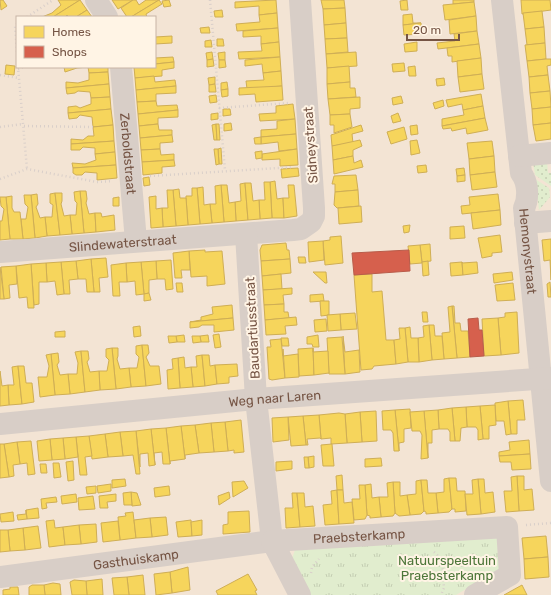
<svg xmlns="http://www.w3.org/2000/svg" width="551" height="595" font-family="Rubik,sans-serif">
  <defs>
    <pattern id="grass-dots" width="8" height="8" patternUnits="userSpaceOnUse"><rect width="8" height="8" fill="#e1edce"/><path d="M2 2h.1M6 6h.1" fill="none" stroke="#c4cdb2" stroke-width="1.8" stroke-linecap="round"/></pattern>
    <pattern id="park-tufts" width="24" height="20" patternUnits="userSpaceOnUse"><rect width="24" height="20" fill="#e1edce"/><path d="M3 7l-1-3M5 7V3M7 7l1-3M15 17l-1-3M17 17v-4M19 17l1-3" fill="none" stroke="#c4cdb2"/></pattern>
  </defs>
  <rect width="100%" height="100%" fill="#f6efe5"/>
  <path fill="#f3e4d4" fill-rule="evenodd" d="M0,0H551V595H0ZM17,17H155V67H17Z"/>
  <g fill="url(#grass-dots)">
    <path d="M547,161L548,173H551V186L535,175L533,162Z"/>
    <path d="M535,179L549,188L550,197L539,210Z"/>
  </g>
  <path fill="url(#park-tufts)" d="M501,537V568L456,595H306L291,561L295,550Z"/>
  <g fill="#f6d55c" stroke="#cfae55">
    <path d="M0,0H3L7,6L1,10Z"/>
    <path d="M58,0H80L53,17H42L52,13L61,5Z"/>
    <path d="M80,0L87,10L76,17H69L67,15L65,17H53Z"/>
    <path d="M112,0H133L118,9Z"/>
    <path d="M133,0H136L139,5L146,0H159L131,17H127L121,8Z"/>
    <path d="M159,0L162,4L146,14L147,17H131Z"/>
    <path d="M169,0L171,6L164,7L162,1Z"/>
    <path d="M276,0L277,13L259,15V6L235,8V2Z"/>
    <path d="M321,0H344L345,8L323,9Z"/>
    <path d="M407,0L408,10H401L400,1Z"/>
    <path d="M453,0H474V2L453,4Z"/>
    <path d="M521,0H550L551,10L522,14Z"/>
    <path d="M474,2L476,16L445,20L443,5Z"/>
    <path d="M345,8L346,23L324,25L323,9Z"/>
    <path d="M87,10L92,17H76Z"/>
    <path d="M222,10L223,17H215L214,11Z"/>
    <path d="M542,11L544,27L525,29L523,13Z"/>
    <path d="M277,13L278,28L237,31L236,24L260,22L259,15Z"/>
    <path d="M412,14L413,23H421L403,25V15Z"/>
    <path d="M476,16L477,31L450,34L449,20Z"/>
    <path d="M346,23L347,38L325,39L324,25Z"/>
    <path d="M421,23L422,34L404,35L403,25Z"/>
    <path d="M209,27L210,33H201L200,28Z"/>
    <path d="M544,27L545,43L527,45L525,29Z"/>
    <path d="M278,28L279,42L261,44V36L243,37V31Z"/>
    <path d="M477,31L479,44L438,49L437,43L455,41L454,34Z"/>
    <path d="M172,36V43L155,44V37Z"/>
    <path d="M347,38L348,52L326,54L325,39Z"/>
    <path d="M217,39H223L224,46H217Z"/>
    <path d="M211,40L212,47H205V41Z"/>
    <path d="M279,42L280,57L239,59L238,52L262,51L261,44Z"/>
    <path d="M417,42V51L405,52L404,44Z"/>
    <path d="M545,43L546,59L527,61L525,45Z"/>
    <path d="M479,44L481,58L452,62V56H448L447,48Z"/>
    <path d="M212,52L213,59L207,60L206,53Z"/>
    <path d="M225,52V60H219L218,53Z"/>
    <path d="M356,52L357,66L327,68L326,54Z"/>
    <path d="M173,57L174,62L155,64V58Z"/>
    <path d="M280,57L281,71L263,73L262,64L245,66V60Z"/>
    <path d="M481,58L482,74L458,77L457,61Z"/>
    <path d="M213,59L214,66L207,67V60Z"/>
    <path d="M546,59H551V65L547,66L548,75L529,77L527,61Z"/>
    <path d="M219,60H225L226,67L219,68Z"/>
    <path d="M174,62V68L162,70V76L135,78L134,67H155V64Z"/>
    <path d="M404,63L405,71L393,72L392,64Z"/>
    <path d="M6,65L15,66L14,75L5,74Z"/>
    <path d="M349,66L350,82L327,84V68Z"/>
    <path d="M415,66L416,76H409L408,67Z"/>
    <path d="M64,67H108V72L89,73L88,67L77,68L65,72Z"/>
    <path d="M281,71L282,86L247,89L246,81L264,80L263,73Z"/>
    <path d="M108,72L109,84L66,88V82L78,83L89,80V73Z"/>
    <path d="M482,74L484,89L460,92L458,77Z"/>
    <path d="M548,75L550,91L530,93L529,77Z"/>
    <path d="M154,76L155,82L175,80L176,86L136,90L135,78Z"/>
    <path d="M215,77V84L209,85L208,78Z"/>
    <path d="M444,78L445,85L437,86L436,79Z"/>
    <path d="M227,82L228,89L221,90V83Z"/>
    <path d="M350,82V88H355L356,97L328,99L327,84Z"/>
    <path d="M109,84L110,97L91,98L90,92L78,91L75,93L67,94L66,88Z"/>
    <path d="M215,84L216,92H209V85Z"/>
    <path d="M176,86V93L156,94V101L137,102L136,90Z"/>
    <path d="M282,86L283,100L256,102L255,94L239,95V88Z"/>
    <path d="M228,89V96L222,97L221,90Z"/>
    <path d="M550,91L551,107L532,109L530,93Z"/>
    <path d="M481,94L483,106L463,110L462,104L448,107L446,100Z"/>
    <path d="M216,95L217,102L210,103L209,96Z"/>
    <path d="M401,96L403,103L393,105L392,98Z"/>
    <path d="M110,97L111,109L68,113V107L76,106L80,108L91,104V98Z"/>
    <path d="M360,97V108L350,109V114L330,115L328,99Z"/>
    <path d="M443,100L444,106L435,109L433,103Z"/>
    <path d="M156,101L157,106L177,105L178,110L138,114L137,102Z"/>
    <path d="M293,104L295,119L260,121L259,114L276,113V106Z"/>
    <path d="M483,106L485,118L442,126V119L464,115L463,110Z"/>
    <path d="M551,107V123L533,125L532,109Z"/>
    <path d="M111,109L113,125L93,127L92,117L80,115L77,118L69,119L68,113Z"/>
    <path d="M223,109H230L231,115L223,116Z"/>
    <path d="M178,110V117L158,118V124L139,126L138,114Z"/>
    <path d="M218,113V119L211,120V114Z"/>
    <path d="M398,113L401,121L393,123L391,116Z"/>
    <path d="M350,114L352,127L334,133V125H330V115Z"/>
    <path d="M485,118L488,130L467,134L466,128L452,131L451,128L443,129L442,126Z"/>
    <path d="M295,119L296,134L261,137V130L277,129V121Z"/>
    <path d="M231,123L232,130L224,131V124Z"/>
    <path d="M551,123V139L536,141L533,125Z"/>
    <path d="M158,124L159,130H172V135L140,138L139,126Z"/>
    <path d="M216,124L217,140H214L212,125Z"/>
    <path d="M216,124H219L220,140H217Z"/>
    <path d="M113,125L114,141L71,144V139L83,140L88,136H94L93,127Z"/>
    <path d="M361,125L363,131L352,134L353,143L332,146L331,135Z"/>
    <path d="M417,125L418,134L411,135L410,126Z"/>
    <path d="M404,127L407,139L391,144L387,132Z"/>
    <path d="M296,134L297,149L279,151L278,142L261,144V137Z"/>
    <path d="M172,135L173,142L160,143V149L141,150L140,138Z"/>
    <path d="M261,137V144H255L254,138Z"/>
    <path d="M360,140L362,146L353,150V156L333,160L332,146Z"/>
    <path d="M417,140L420,153L411,155L410,141Z"/>
    <path d="M114,141L115,152L95,154V148L83,147L80,150H71V144Z"/>
    <path d="M492,141L494,156L469,159L467,143Z"/>
    <path d="M221,148L222,164H219L218,149Z"/>
    <path d="M160,149L161,155L174,154V160L142,162L141,150Z"/>
    <path d="M214,149H218L219,164L216,165Z"/>
    <path d="M297,149L298,165L280,166V159L262,160V154Z"/>
    <path d="M262,151V158L256,159L255,152Z"/>
    <path d="M115,152L116,165L73,168L72,163L85,164L96,160L95,154Z"/>
    <path d="M353,156L354,163L361,160L363,167L334,174L333,160Z"/>
    <path d="M494,156L495,172L470,175L469,159Z"/>
    <path d="M174,160L175,166L162,167V173L143,175L142,162Z"/>
    <path d="M116,165L117,178L97,180V173L85,172L82,175H76L73,173V168Z"/>
    <path d="M426,165L427,172L418,173L417,166Z"/>
    <path d="M298,168L299,176L282,178L281,169Z"/>
    <path d="M464,168L465,175L457,176L456,169Z"/>
    <path d="M495,172L497,187L472,190L470,175Z"/>
    <path d="M356,175L358,190L335,192V184H332L334,176Z"/>
    <path d="M465,175V181L457,182V176Z"/>
    <path d="M149,177L150,185L144,186L143,178Z"/>
    <path d="M275,181L277,199L283,198L284,218H272L270,182Z"/>
    <path d="M264,182H270L272,218L260,219L259,200H265Z"/>
    <path d="M245,183L248,220L236,221L235,202L241,201L240,184Z"/>
    <path d="M245,183H251L253,201L259,200L260,219L248,220Z"/>
    <path d="M221,185H227L229,203L235,202L236,221L224,222Z"/>
    <path d="M221,185L224,222L212,223L210,204H216L215,186Z"/>
    <path d="M288,185H294L297,216L284,218L283,198H289Z"/>
    <path d="M203,187L204,205L210,204L212,223L200,224L197,188Z"/>
    <path d="M192,188H197L200,224L188,225L186,198V196H192Z"/>
    <path d="M179,189L180,198H186L188,225L176,226L173,190Z"/>
    <path d="M167,190H173L176,226L163,227L162,208H168Z"/>
    <path d="M358,190L359,206L337,208L334,205L335,192Z"/>
    <path d="M80,191H86L87,199L86,203L89,214L95,213L96,232L84,233Z"/>
    <path d="M80,191L84,233L72,234L70,215H76L77,203L75,201L74,192Z"/>
    <path d="M55,193L60,235L47,236L45,217H52L53,205L50,203V194Z"/>
    <path d="M55,193H62V201L61,204L64,216L70,215L72,234L60,235Z"/>
    <path d="M37,194L38,204L36,207L40,218L45,217L47,236L35,238L31,195Z"/>
    <path d="M498,194L500,210L462,214L461,206L470,205L469,197Z"/>
    <path d="M24,195H31L35,238L23,239L21,219H26L28,207L25,204Z"/>
    <path d="M12,196V208L14,212H20L23,239H10L6,197Z"/>
    <path d="M156,196V209L162,208L163,227L151,228L149,197Z"/>
    <path d="M0,197H6L10,239L0,240V221H2L4,209L1,206Z"/>
    <path d="M119,197V206H113V198Z"/>
    <path d="M361,206L362,222L339,224L338,208Z"/>
    <path d="M500,210L501,225L473,229L471,213Z"/>
    <path d="M95,213H101L102,217L114,215L115,230L96,232Z"/>
    <path d="M410,225L409,232L404,233L403,226Z"/>
    <path d="M464,226L465,238L450,239V227Z"/>
    <path d="M500,235L502,252L492,253V256L482,258L478,238Z"/>
    <path d="M341,236L343,263L325,265L323,241L330,240V237Z"/>
    <path d="M551,239V280L550,260L544,261L542,240Z"/>
    <path d="M323,241L324,260L309,262L308,242Z"/>
    <path d="M286,243L287,250H289L290,259L261,261L260,250L262,245Z"/>
    <path d="M430,244L431,261L422,262L420,245Z"/>
    <path d="M420,245L422,263L410,264L408,246Z"/>
    <path d="M205,250V252L222,251L225,284L207,286V276L191,277L189,251Z"/>
    <path d="M189,251L190,270H181L182,278H175L173,253Z"/>
    <path d="M298,257H305L306,263H299Z"/>
    <path d="M106,258L108,277L99,278L100,292H94L91,259Z"/>
    <path d="M91,259L94,292H87L86,279H78L76,261Z"/>
    <path d="M290,259L291,273L262,276L261,261Z"/>
    <path d="M171,260L173,289L166,290L165,279H157L156,261Z"/>
    <path d="M76,261L78,279L69,280L70,294H64L61,262Z"/>
    <path d="M156,261L157,279L149,280V293L144,294L141,262Z"/>
    <path d="M428,261L429,275L423,276L422,262Z"/>
    <path d="M61,262L64,294L57,295L55,281L47,282L46,263Z"/>
    <path d="M141,262L144,294L136,295L135,281L127,282L126,263Z"/>
    <path d="M462,262L463,275L451,276L450,263Z"/>
    <path d="M462,262V263L477,262L478,273L463,275Z"/>
    <path d="M46,263L47,282H39V304L34,305L31,264Z"/>
    <path d="M126,263L127,282H119L120,296H113L111,265Z"/>
    <path d="M31,264L34,308H28L27,297L19,298L16,266Z"/>
    <path d="M16,266L17,284L9,285L10,298L4,299L1,267Z"/>
    <path d="M0,267L4,299H0Z"/>
    <path d="M313,272H326L327,283H325Z"/>
    <path d="M512,272L513,280L494,283L493,274Z"/>
    <path d="M281,274L282,289L263,290L262,276Z"/>
    <path d="M372,274V292L382,291L386,340H394L396,364L374,366L372,369L361,370L354,275Z"/>
    <path d="M550,282L551,297H548L547,284Z"/>
    <path d="M176,283H182L183,292H177Z"/>
    <path d="M513,283L515,300L497,301L495,285Z"/>
    <path d="M292,288V294L283,295L284,304L264,305L263,290Z"/>
    <path d="M149,293L151,300L144,301V294Z"/>
    <path d="M323,294L324,301L310,302V295Z"/>
    <path d="M320,301H329V315L321,316Z"/>
    <path d="M284,304V312H288L289,318L265,320L264,305Z"/>
    <path d="M232,305L233,318L190,322L201,320V317L213,314L212,307Z"/>
    <path d="M452,306H454L455,323H460L461,331H468L470,357L457,358Z"/>
    <path d="M452,306L457,358L444,359L442,333L450,332L448,307Z"/>
    <path d="M422,312H427L428,322H423Z"/>
    <path d="M517,312L519,353L501,355L498,318L505,317V313Z"/>
    <path d="M355,313L357,329L341,330L340,314Z"/>
    <path d="M340,314L341,330L328,331L327,315Z"/>
    <path d="M296,317L297,325L285,326L286,334L266,335L265,320Z"/>
    <path d="M233,318L234,330L214,332V325H202L199,327L190,328V322Z"/>
    <path d="M498,318L501,355L484,356L482,319Z"/>
    <path d="M326,319L327,331L315,332L314,320Z"/>
    <path d="M429,325H434L435,336H442L444,359L432,360Z"/>
    <path d="M429,325L432,360L419,362L418,338L424,337L423,326Z"/>
    <path d="M140,326L141,336L134,337L133,327Z"/>
    <path d="M410,327L411,338H418L419,362H408L405,328Z"/>
    <path d="M399,328H405L408,362L396,364L394,340L400,339Z"/>
    <path d="M65,331V337H55V332Z"/>
    <path d="M219,334L221,347L215,348L213,335Z"/>
    <path d="M184,335L185,342H177L176,336Z"/>
    <path d="M208,335L209,342H201L200,336Z"/>
    <path d="M318,335L319,347H313L312,344H307V337Z"/>
    <path d="M168,336H176L177,342L169,343Z"/>
    <path d="M192,336H200L201,342L193,343Z"/>
    <path d="M343,336L345,352L359,350L360,372L345,374Z"/>
    <path d="M342,337L345,374H329L327,338Z"/>
    <path d="M281,338H288L289,346H282Z"/>
    <path d="M281,339L285,378L272,380L269,379L267,347H271L270,340Z"/>
    <path d="M142,345L146,386L131,387L129,368H137L139,357L136,354V346Z"/>
    <path d="M142,345H148L149,353L146,357L150,366H159L161,384L146,386Z"/>
    <path d="M112,348H118V356L117,359L120,369L129,368L131,387L116,389Z"/>
    <path d="M112,348L116,389L100,390L99,371H107L109,360L106,357V349Z"/>
    <path d="M313,348L314,375L299,376L298,349Z"/>
    <path d="M313,348V352L328,351L329,373L314,375Z"/>
    <path d="M283,349V356L298,354L299,377L285,378Z"/>
    <path d="M81,351L85,392L70,394L68,374H77L78,363L75,352Z"/>
    <path d="M81,351H88L89,359L87,362L90,372L99,371L100,390L85,392Z"/>
    <path d="M58,353L59,362L57,365L60,375L68,374L70,394L55,395L51,354Z"/>
    <path d="M51,354L55,395L40,397L38,377H47L49,366L46,355Z"/>
    <path d="M202,355L205,386L193,387L191,367H197L196,356Z"/>
    <path d="M202,355H209L210,366L215,365L217,384L205,386Z"/>
    <path d="M184,357L185,368L191,367L193,387L180,388L178,358Z"/>
    <path d="M178,358L180,388L168,389L167,370L173,369L172,359Z"/>
    <path d="M237,364L238,376L229,377V383L217,384L215,365Z"/>
    <path d="M18,366L22,404L9,405L8,385H14L12,367Z"/>
    <path d="M18,366H24L26,383H32L34,402L22,404Z"/>
    <path d="M0,371L2,386L8,385L9,405L0,406Z"/>
    <path d="M523,400L525,420H517V434H511L508,401Z"/>
    <path d="M508,401L511,434L506,435L504,421H496L495,405V403Z"/>
    <path d="M495,405L496,425L489,426V439H483L480,406Z"/>
    <path d="M480,406L483,439L478,440V430L476,427H467L466,407Z"/>
    <path d="M466,407L467,427L461,428L460,441H455L452,408Z"/>
    <path d="M452,408L455,441H450V432L448,429H439L438,410Z"/>
    <path d="M410,409L411,428L404,429V442L399,443V451L395,410Z"/>
    <path d="M395,410L399,451H394L393,433L391,430H383L382,411Z"/>
    <path d="M438,410L439,429L432,430V443H428V458L424,411Z"/>
    <path d="M376,411L377,441L362,442L360,412Z"/>
    <path d="M424,411L428,458L421,459L422,435L420,431H412L410,412Z"/>
    <path d="M360,412L362,442L347,443L345,414Z"/>
    <path d="M339,413L345,414L347,443L331,444V438L321,439L319,415Z"/>
    <path d="M319,415L321,439L320,438L307,439L308,445H306L303,416Z"/>
    <path d="M303,416L306,445L291,446L288,417Z"/>
    <path d="M288,417L289,440L273,442L272,418Z"/>
    <path d="M241,420L244,452L234,453V450L228,451L225,422Z"/>
    <path d="M225,422L228,451L214,452L211,423Z"/>
    <path d="M211,423L214,452L199,453L195,425Z"/>
    <path d="M195,425L199,453L185,455V459L181,426Z"/>
    <path d="M181,426L185,459L170,461V464L166,428Z"/>
    <path d="M166,428L170,464H163L162,452L154,453L155,465L151,429Z"/>
    <path d="M151,429L155,465L149,466L148,453L140,454V467L136,431Z"/>
    <path d="M136,431L140,474H136L133,455L123,456L120,432Z"/>
    <path d="M120,432L123,456L108,457L105,434Z"/>
    <path d="M105,434L108,457L92,459L89,436Z"/>
    <path d="M89,436L92,456L85,457L87,475H80L76,437Z"/>
    <path d="M76,437L78,457L65,459L63,438Z"/>
    <path d="M63,438L65,459L52,460L50,439Z"/>
    <path d="M50,439L52,460L39,461L37,441Z"/>
    <path d="M529,440L530,454L499,456V452L510,450L509,442Z"/>
    <path d="M31,441L35,474L28,475L27,463L20,464L17,442Z"/>
    <path d="M17,442L20,464L13,465L14,476L9,477L4,444Z"/>
    <path d="M0,444H4L9,477L0,478Z"/>
    <path d="M332,444L334,466H323L321,445Z"/>
    <path d="M530,454L531,469L512,470L511,462H500L499,456Z"/>
    <path d="M314,456V467L309,468L308,457Z"/>
    <path d="M304,457H308L309,468H305Z"/>
    <path d="M381,458L382,466L365,467V459Z"/>
    <path d="M73,461L74,480L68,481L66,462Z"/>
    <path d="M292,461V469L276,471V462Z"/>
    <path d="M53,463H59L61,477L54,478Z"/>
    <path d="M40,464H46L47,473H41Z"/>
    <path d="M342,475L343,490H337L336,476Z"/>
    <path d="M517,476H524V490L532,489L534,510L519,511Z"/>
    <path d="M517,476L519,511L506,512L504,491H512L511,477Z"/>
    <path d="M449,478L452,509L449,512L438,513L436,493L444,492V479Z"/>
    <path d="M449,478H456L457,491H465L466,511L455,512V509H452Z"/>
    <path d="M125,479L126,486L112,488V480Z"/>
    <path d="M478,479H484L485,493L493,492L495,512L481,514Z"/>
    <path d="M478,479L481,514L467,515L465,494H473L472,480Z"/>
    <path d="M421,480L424,511L421,514L410,515L407,495L416,494V481Z"/>
    <path d="M421,480H427L428,493H436L438,513L426,514V512L424,511Z"/>
    <path d="M244,481L248,488L233,497L232,482Z"/>
    <path d="M393,482H400V496L407,495L410,515L399,516L395,513Z"/>
    <path d="M393,482L395,513L393,516L381,517L379,497H388L387,483Z"/>
    <path d="M111,484V491L98,493L97,486Z"/>
    <path d="M371,484L372,498L379,497L381,517L370,518V516L367,515L365,485Z"/>
    <path d="M359,485H365L367,515L365,519L354,520L352,499H360Z"/>
    <path d="M96,486V493L87,494L86,487Z"/>
    <path d="M169,486L170,495L155,497L154,488Z"/>
    <path d="M337,490L339,524L325,525L323,505L332,504L331,491Z"/>
    <path d="M337,490H343L344,503L352,502L354,523L339,524Z"/>
    <path d="M131,492L137,493L141,505L132,506Z"/>
    <path d="M131,492L132,505H124L123,493Z"/>
    <path d="M229,492L230,498L219,505L218,496Z"/>
    <path d="M292,493H297L300,527L286,528L285,508H293Z"/>
    <path d="M297,493H304L305,507L313,506L315,526L300,527Z"/>
    <path d="M76,494L77,502L62,504L61,496Z"/>
    <path d="M116,494V501L107,502L108,508H100L99,496Z"/>
    <path d="M93,496L95,509L79,510L78,498Z"/>
    <path d="M56,497L57,502L46,503L47,508L42,509L41,499Z"/>
    <path d="M38,508L39,518L27,519L26,510Z"/>
    <path d="M26,510L27,519L18,520L17,515L26,514Z"/>
    <path d="M249,511L250,532L223,534V525L228,524V512Z"/>
    <path d="M13,512L14,521L1,522L0,514Z"/>
    <path d="M133,512L136,538L120,540L118,517L126,516L125,513Z"/>
    <path d="M166,517L168,535L152,537L150,518Z"/>
    <path d="M150,518L152,537L136,538L134,520Z"/>
    <path d="M54,520L55,528L63,527L65,545L49,547L46,521Z"/>
    <path d="M191,520L192,536L178,537L176,522Z"/>
    <path d="M202,520V535L192,536L191,522Z"/>
    <path d="M118,521L120,540L103,542L101,523Z"/>
    <path d="M96,524L97,542L81,544L79,525Z"/>
    <path d="M79,525L81,544L65,545L63,527Z"/>
    <path d="M38,526L41,548L25,550L23,528Z"/>
    <path d="M23,528L25,550L10,551L8,530Z"/>
    <path d="M0,530H8L10,551L0,552Z"/>
    <path d="M546,536L548,557L524,559L522,538Z"/>
    <path d="M548,557L549,577L525,579L524,559Z"/>
    <path d="M188,567L190,590L172,593L170,572Z"/>
    <path d="M170,572L172,593L156,595L154,574Z"/>
    <path d="M248,574L257,590L255,591L257,595H218L216,591Z"/>
    <path d="M143,575L145,595H129L127,577Z"/>
    <path d="M127,577L129,595H114L112,578Z"/>
    <path d="M102,579L103,595H87L86,581Z"/>
    <path d="M74,580L86,581L87,595H72L70,582Z"/>
    <path d="M53,583L60,584L61,595H45L44,585Z"/>
    <path d="M32,585H44L45,595H29V587Z"/>
    <path d="M522,585L527,595H504Z"/>
    <path d="M10,587H18L19,595H3V590L10,589Z"/>
  </g>
  <g fill="#d6604d" stroke="#b95c4a">
    <path d="M409,250L410,271L354,275L352,253Z"/>
    <path d="M478,318L479,330H482L484,356L470,357L468,319Z"/>
  </g>
  <g fill="none" stroke-linecap="round" stroke-linejoin="round">
    <g stroke="#d9cfca" stroke-width="2.5" stroke-dasharray="1 3" stroke-linecap="butt">
      <path d="M210,0L225,170"/>
      <path d="M27,17L53,0"/>
      <path d="M17,24L15,25L17,52"/>
      <path d="M18,67L27,169"/>
      <path d="M18,69L23,67"/>
      <path d="M0,75L19,78"/>
      <path d="M219,108L289,103"/>
      <path d="M24,126L93,127"/>
      <path d="M0,127L23,124"/>
      <path d="M150,176L293,167"/>
      <path d="M0,179L27,169L97,182L112,181"/>
      <path d="M526,525L551,523"/>
      <path d="M434,552L442,559L444,588L441,595"/>
      <path d="M311,573L312,567L319,559"/>
    </g>
    <g stroke="#d8cec7" stroke-width="22">
      <path d="M96,0L107,17"/>
      <path id="s1" d="M502,0L521,173C528,182 529,198 524,208L551,481"/>
      <path id="s2" d="M121,67L136,241"/>
      <path d="M519,156L551,153"/>
      <path d="M525,223L551,221"/>
      <path id="s3" d="M0,252L293,230L301,229L311,222L314,216V208L300,0"/>
      <path id="s4" d="M0,424L256,399L551,378"/>
      <path id="s5" d="M0,577L272,541L256,399L246,234"/>
      <path id="s6" d="M300,595L272,541L507,527L510,575L475,595"/>
    </g>
  </g>
  <g text-anchor="middle" stroke-width="4" stroke-linejoin="round" paint-order="stroke">
    <g font-size="13" fill="#755444" stroke="#fff4e5">
      <text transform="translate(310 145) rotate(-94)" y="5">Sidneystraat</text>
      <text dy="5" stroke="none"><textPath href="#s2" startOffset="87">Zerboldstraat</textPath></text>
      <text dy="5" stroke="none"><textPath href="#s3" startOffset="123">Slindewaterstraat</textPath></text>
      <text dy="5" stroke="none"><textPath href="#s1" startOffset="254">Hemonystraat</textPath></text>
      <text transform="translate(252 328) rotate(-93)" y="5">Baudartiusstraat</text>
      <text dy="5" stroke="none"><textPath href="#s4" startOffset="276">Weg naar Laren</textPath></text>
      <text dy="5" stroke="none"><textPath href="#s6" startOffset="148">Praebsterkamp</textPath></text>
      <text dy="5" stroke="none"><textPath href="#s5" startOffset="137">Gasthuiskamp</textPath></text>
    </g>
    <g font-size="13" fill="#4d7639" stroke="#fff4e5">
      <text x="447" y="565">Natuurspeeltuin<tspan x="447" dy="15">Praebsterkamp</tspan></text>
    </g>
  </g>
  <rect x="16" y="16" width="140" height="52" fill="#fff4e5" stroke="#c8b4a5"/>
  <rect x="24" y="26" width="20" height="12" fill="#f6d55c" stroke="#c8b4a5"/>
  <text x="52" y="36" font-size="12" fill="#755444">Homes</text>
  <rect x="24" y="46" width="20" height="12" fill="#d6604d" stroke="#c8b4a5"/>
  <text x="52" y="56" font-size="12" fill="#755444">Shops</text>
  <path d="M407 34v6h52v-6" fill="none" stroke="#755444" stroke-width="2"/>
  <text x="413" y="34" font-size="12" fill="#755444" stroke="#fff4e5" stroke-width="3" paint-order="stroke">20 m</text>
</svg>
